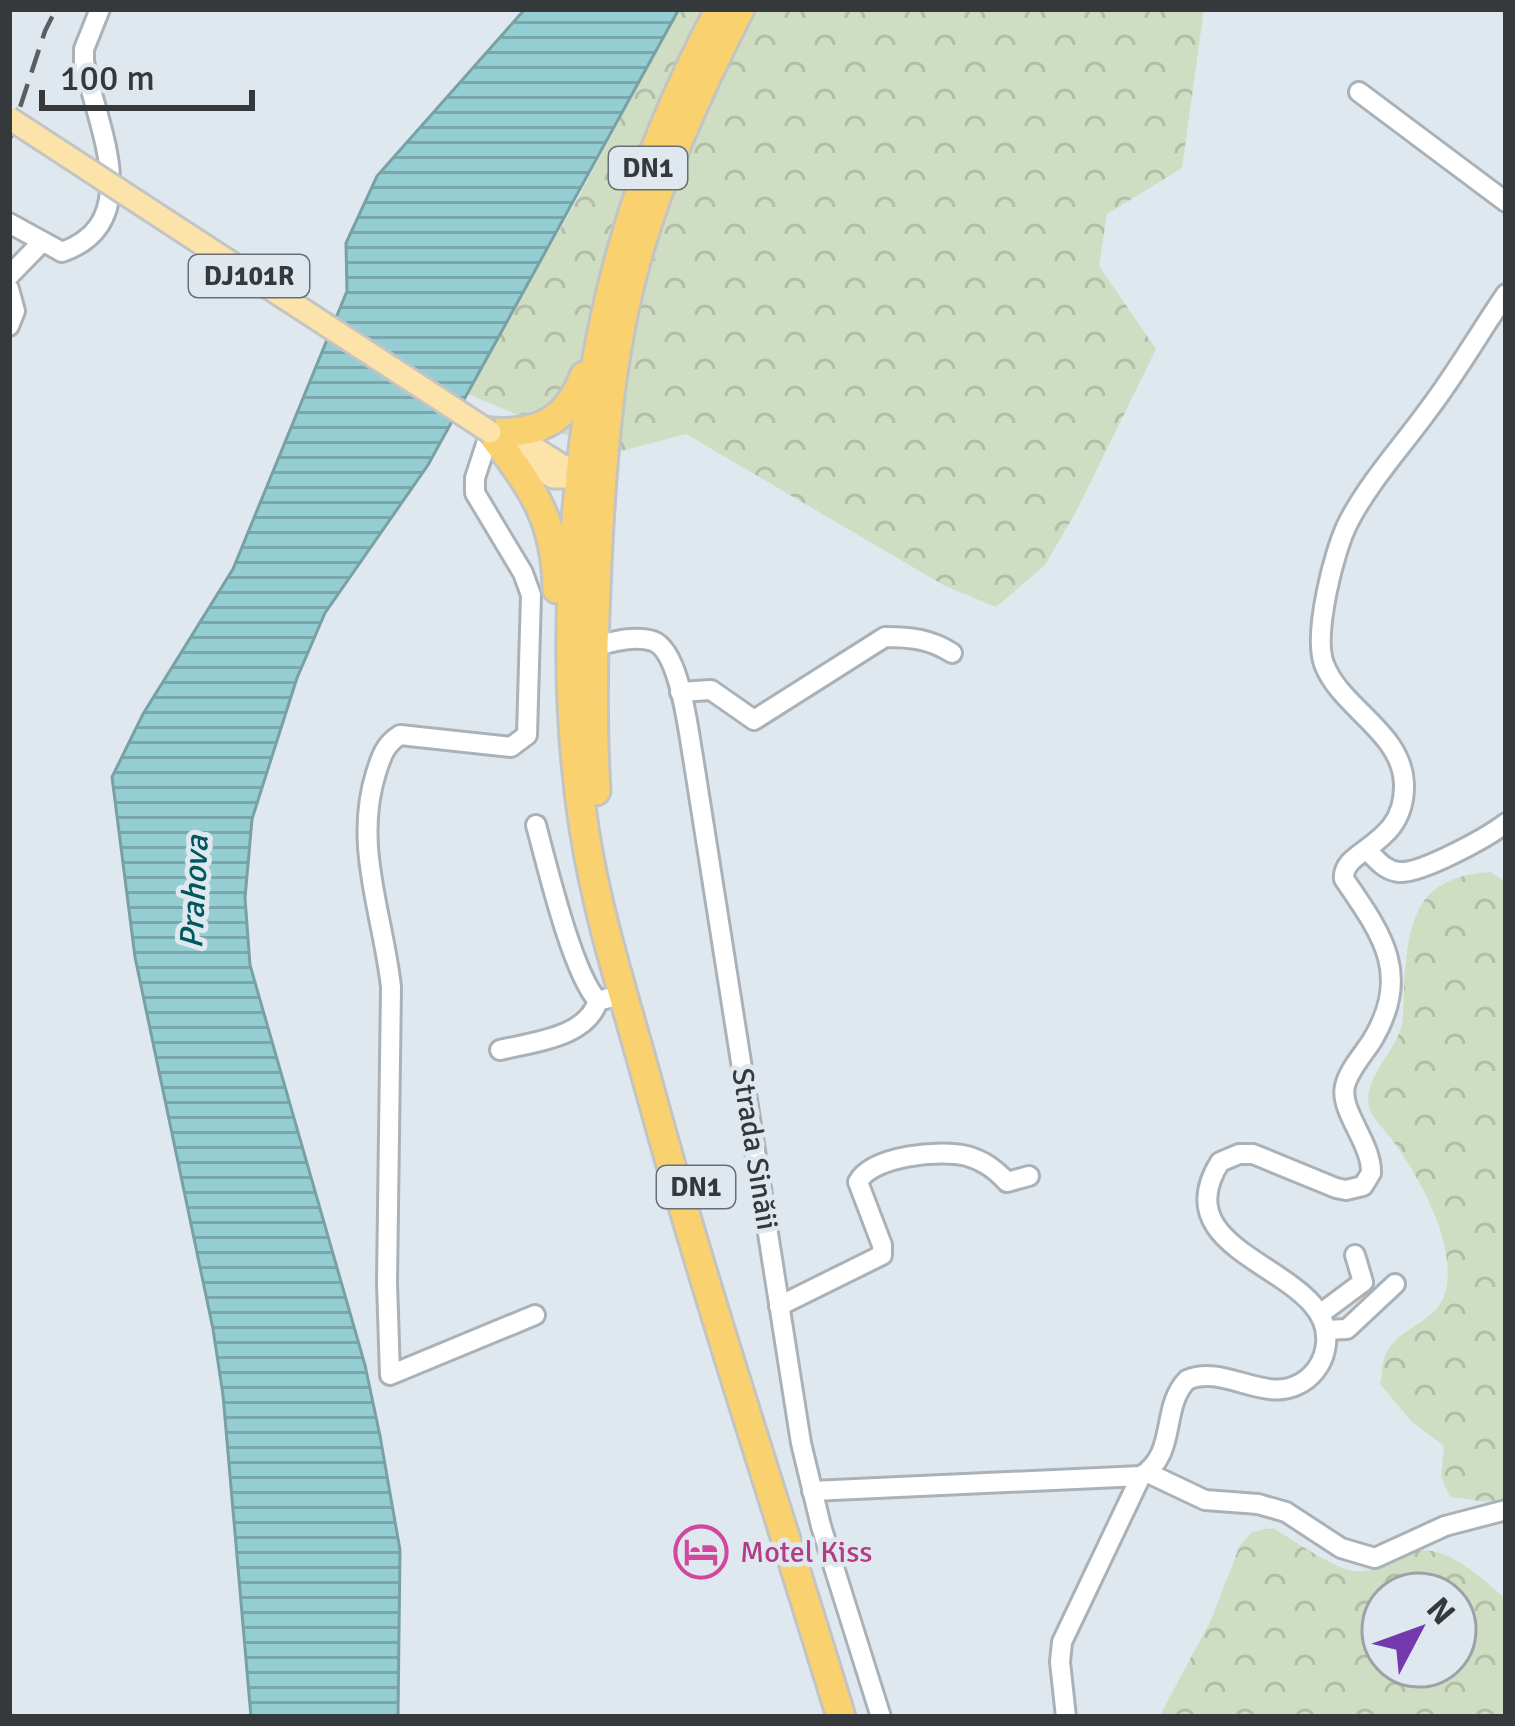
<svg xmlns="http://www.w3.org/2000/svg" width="1515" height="1726" font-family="Signika,sans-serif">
  <defs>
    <pattern id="forest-crowns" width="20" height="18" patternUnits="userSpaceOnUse" patternTransform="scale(3)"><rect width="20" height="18" fill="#cfddc3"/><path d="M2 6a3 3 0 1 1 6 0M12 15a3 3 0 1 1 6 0" fill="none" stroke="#b2bea8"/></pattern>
    <pattern id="water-rules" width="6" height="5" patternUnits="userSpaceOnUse" patternTransform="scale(3)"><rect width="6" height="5" fill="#94cdd2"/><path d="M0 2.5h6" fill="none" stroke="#7aa7ac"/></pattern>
  </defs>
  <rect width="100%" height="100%" fill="#e0e8ef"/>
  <g fill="url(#forest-crowns)" fill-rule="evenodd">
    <path d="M679,9H1204L1182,168L1107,214L1099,266L1156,349L1077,510L1045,565L996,607L945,586L686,434L610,454L466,393L577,200Z"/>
    <path d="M1491,872L1506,883V1498L1488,1502L1450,1497L1441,1477L1444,1446L1412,1422L1380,1384C1382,1375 1382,1364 1385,1356C1396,1327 1439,1323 1446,1290C1456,1243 1421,1181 1396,1145C1388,1133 1373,1120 1369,1107C1363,1081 1391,1055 1400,1031C1405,1018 1403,1000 1404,986C1409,919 1415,877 1491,872Z"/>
    <path d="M1273,1528C1292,1539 1335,1570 1355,1571C1383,1573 1394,1555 1417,1551C1450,1546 1483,1580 1506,1599V1717H1159L1211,1620L1240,1545L1252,1532ZM1383,1594H1455V1666H1383Z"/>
  </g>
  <path fill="url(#water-rules)" stroke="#78a1a5" stroke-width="3" d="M525,9H679L428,465L325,613L297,678L252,819L245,898L250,965L365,1365L380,1436L400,1550L398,1717H251L223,1395L213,1329L135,957L112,777L143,714L233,569L347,291L346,243L377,176Z"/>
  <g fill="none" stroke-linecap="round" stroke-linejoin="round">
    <g stroke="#aab2b9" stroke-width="24">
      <g id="minor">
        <path d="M1359,92L1506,202"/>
        <path d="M9,223L62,252C148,222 95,122 84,61V49L100,9"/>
        <path d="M9,276L42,242"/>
        <path d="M9,289L15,311L9,326"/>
        <path d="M490,432L475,478V493L523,573L531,595L527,735L511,747L400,735C385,744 381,757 376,773C353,846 383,914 391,987L387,1283L390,1375L535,1315"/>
        <path d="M595,646C612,642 635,635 653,641C680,651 688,730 693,757L801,1443L821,1526L881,1717"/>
        <path d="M680,692L711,690L754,720L885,637C911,637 930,639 952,653"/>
        <path d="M536,825C547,865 572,973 598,1001"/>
        <path d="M1367,850C1376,859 1385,871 1399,872C1421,874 1488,837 1506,823"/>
        <path d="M500,1050C533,1042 586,1038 598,1001L609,998"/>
        <path d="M779,1306L882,1255V1245L858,1182C872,1156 940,1149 967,1156C984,1161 995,1169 1007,1182L1029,1176"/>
        <path d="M1320,1314L1363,1282L1355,1255"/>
        <path d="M1326,1330L1347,1329L1395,1284"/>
        <path d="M1148,1473L1205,1500L1258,1504L1286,1512L1341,1548L1375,1558L1445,1526L1506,1510"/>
        <path d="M812,1491L1141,1476C1178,1453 1160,1408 1187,1380C1222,1364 1263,1402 1297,1385C1311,1379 1322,1365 1325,1350C1344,1267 1158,1261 1220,1162L1239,1154H1253L1336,1188L1346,1190L1363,1186L1371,1173C1372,1143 1339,1111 1345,1086C1349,1069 1364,1054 1373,1039C1412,973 1381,933 1344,879C1341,848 1405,848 1404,785C1403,732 1341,709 1324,664C1313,634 1334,549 1349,521C1370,481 1403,445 1429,409C1457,372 1480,332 1506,294"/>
        <path d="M1066,1717L1060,1662L1062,1642L1141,1476"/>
      </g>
    </g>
    <g stroke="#c3c4c4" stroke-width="27">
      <g id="major">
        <path d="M502,436L534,448L580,477"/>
        <path d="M513,453L553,477H580"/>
      </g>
    </g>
    <g stroke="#c3c4c4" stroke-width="33">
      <g id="highway">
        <path d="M720,9C630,176 591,333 576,520C568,622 568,726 584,828C597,914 625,999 648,1083C706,1296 777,1506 841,1717"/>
        <path d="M490,432C531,487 556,517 557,589"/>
        <path d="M490,432C537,435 567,422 584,376"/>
        <path d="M596,791C591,709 594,625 598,543C603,447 611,347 638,254C662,170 700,87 740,9"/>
      </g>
    </g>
    <use href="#minor" stroke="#fff" stroke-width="18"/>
    <use href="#major" stroke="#fce3a9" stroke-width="21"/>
    <use href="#highway" stroke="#fad16f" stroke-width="27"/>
    <path stroke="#5b5f62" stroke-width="4.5" stroke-dasharray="24 12" stroke-linecap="butt" d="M9,141L45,31L56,9"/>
    <g stroke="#c3c4c4" stroke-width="27" stroke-linecap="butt">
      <path id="major-bridge" d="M9,118L490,432"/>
    </g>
    <use href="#major-bridge" stroke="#fce3a9" stroke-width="21"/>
  </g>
  <defs>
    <g id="hotel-ring" transform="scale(2.7)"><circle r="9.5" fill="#e0e8ef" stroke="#d1479c" stroke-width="1.5"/><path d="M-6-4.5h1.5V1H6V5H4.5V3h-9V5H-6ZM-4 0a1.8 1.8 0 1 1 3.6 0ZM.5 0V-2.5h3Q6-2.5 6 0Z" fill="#d1479c"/></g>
  </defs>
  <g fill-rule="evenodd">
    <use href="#hotel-ring" x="701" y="1552"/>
  </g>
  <g text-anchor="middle" stroke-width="10" stroke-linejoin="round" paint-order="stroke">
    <g fill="#e0e8ef" stroke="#696e72" stroke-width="3">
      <rect x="609" y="147" width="78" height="42" rx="9"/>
      <rect x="189" y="255" width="120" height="42" rx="9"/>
      <rect x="657" y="1166" width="78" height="42" rx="9"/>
    </g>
    <g font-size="27" font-weight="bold" fill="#36393c">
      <text x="648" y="177">DN1</text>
      <text x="249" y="285">DJ101R</text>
      <text x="696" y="1196">DN1</text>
    </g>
    <g font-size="30" fill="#36393c" stroke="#e0e8ef">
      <text transform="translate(755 1149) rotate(81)" y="10">Strada Sinăii</text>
    </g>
    <g font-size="30" fill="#b23c85" stroke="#e0e8ef" text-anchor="start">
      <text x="740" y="1562">Motel Kiss</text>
    </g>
    <g font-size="33" font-style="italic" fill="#00575d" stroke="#e0e8ef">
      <text transform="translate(193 892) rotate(-87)" y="12">Prahova</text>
    </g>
  </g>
  <rect width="1515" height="1726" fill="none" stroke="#36393c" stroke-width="24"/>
  <g transform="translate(1419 1630) rotate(49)"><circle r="57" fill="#e0e8ef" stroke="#9ca2a7" stroke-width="3"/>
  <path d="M0-9L21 45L0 30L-21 45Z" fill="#7439ae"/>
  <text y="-18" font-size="33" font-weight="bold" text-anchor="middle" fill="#36393c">N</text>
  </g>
  <path d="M42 90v18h210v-18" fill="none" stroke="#36393c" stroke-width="6"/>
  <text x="60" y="90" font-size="36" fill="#36393c" stroke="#e0e8ef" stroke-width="9" paint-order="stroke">100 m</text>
</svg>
